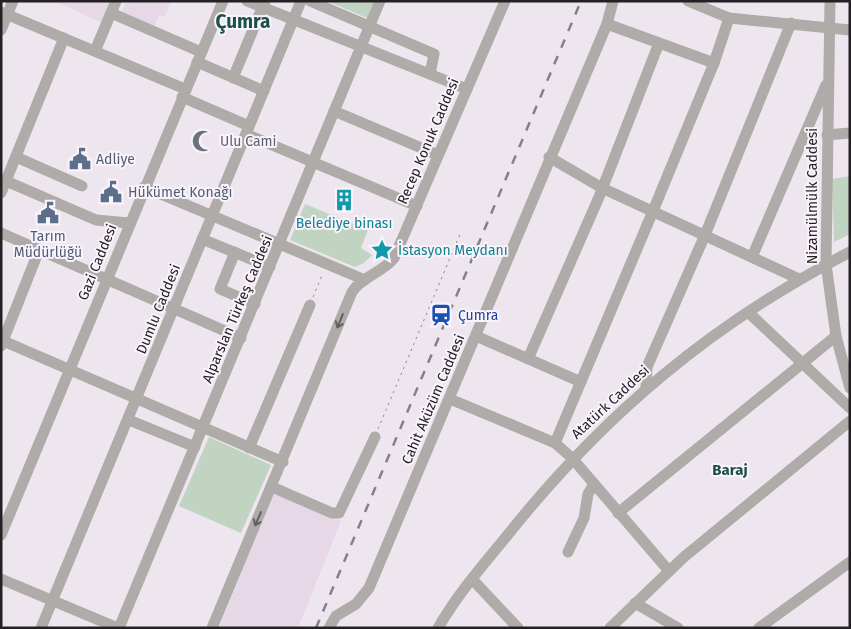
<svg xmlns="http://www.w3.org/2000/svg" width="851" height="629" font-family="'Fira Sans',sans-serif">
  <rect width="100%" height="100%" fill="#eee6ef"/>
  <g fill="#e6d8e7">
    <path d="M53,1H109L112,2L103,23Z"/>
    <path d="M126,1H171L165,17L159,15L154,28L121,15Z"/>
    <path d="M274,492L341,521L298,628H219Z"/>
  </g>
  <g fill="#c1d4c1">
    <path d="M327,1H374L367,18Z"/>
    <path d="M850,176V234L834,242L832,179Z"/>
    <path d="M305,204L368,230L361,248L372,255L364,263L355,267L290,240Z"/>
    <path d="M209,437L271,465L241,533L179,506Z"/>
  </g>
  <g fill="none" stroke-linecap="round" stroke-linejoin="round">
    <g stroke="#938e94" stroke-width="1" stroke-dasharray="2.5 4" stroke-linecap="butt">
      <path d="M313,297L323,273"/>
      <path d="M378,429L461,232"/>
    </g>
    <g stroke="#afaba8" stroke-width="11">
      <path d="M247,1L467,89"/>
      <path d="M310,1L434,54L430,74"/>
      <path d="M688,1L729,18L850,30"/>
      <path d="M830,1L826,264L836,336L850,388"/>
      <path d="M1,12L185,89"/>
      <path d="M111,13L201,52"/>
      <path d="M607,24L714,63"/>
      <path d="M1,30L13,1"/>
      <path d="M95,51L116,1"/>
      <path d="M197,62L264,91"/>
      <path d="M233,78L265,1"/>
      <path d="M182,97L249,126"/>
      <path d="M334,111L438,155"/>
      <path d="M246,134L417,206"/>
      <path d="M827,135L850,133"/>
      <path d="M16,157L82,186"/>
      <path d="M549,157L602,188L799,279"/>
      <path d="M6,181L96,220L129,223"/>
      <path d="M144,187L365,280"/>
      <path d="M1,193L64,38"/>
      <path d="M1,233L241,338"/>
      <path d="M202,239L270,267"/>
      <path d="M235,252L220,289L255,304"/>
      <path d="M752,257L826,85"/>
      <path d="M749,313L850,408"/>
      <path d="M476,336L581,382"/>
      <path d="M1,340L283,462"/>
      <path d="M1,346L39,250"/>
      <path d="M528,359L599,197L659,43"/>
      <path d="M646,387L647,367L705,235L791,23"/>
      <path d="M450,399L555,443L572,458L669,571"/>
      <path d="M129,420L195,447"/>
      <path d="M555,443L653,211L714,63L729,18"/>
      <path d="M249,448L310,305"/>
      <path d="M272,487L332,513H339L375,437"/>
      <path d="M618,513L836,336"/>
      <path d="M1,535L223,1"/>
      <path d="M568,552L584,518L588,494L594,484"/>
      <path d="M1,579L118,628"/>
      <path d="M472,579L518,628"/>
      <path d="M635,603L678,628"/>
      <path d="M41,628L301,1"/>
      <path d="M119,628L380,1"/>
      <path d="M212,628L352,292C361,277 382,273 394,258L505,1"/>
      <path d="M329,628L336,616L356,604L369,588L607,24L613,1"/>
      <path d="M438,628C457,595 482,566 506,537C603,415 711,324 850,252"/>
      <path d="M610,628L684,557L850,421"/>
      <path d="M759,628L850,562"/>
    </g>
    <path stroke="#868086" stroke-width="2.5" stroke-dasharray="9 9" stroke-linecap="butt" d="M316,628L581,1"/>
  </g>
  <defs><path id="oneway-shaft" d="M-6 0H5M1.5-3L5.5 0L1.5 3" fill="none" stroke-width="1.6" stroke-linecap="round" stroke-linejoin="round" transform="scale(1.25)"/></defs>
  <g stroke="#635f5f">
    <use href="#oneway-shaft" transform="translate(340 321) rotate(112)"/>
    <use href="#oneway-shaft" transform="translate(258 519) rotate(113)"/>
  </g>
  <defs>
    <g id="mosque-bare" transform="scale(1.725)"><path d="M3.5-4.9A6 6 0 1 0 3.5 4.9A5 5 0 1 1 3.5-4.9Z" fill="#6b7280" stroke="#fbf3fc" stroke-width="2.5" paint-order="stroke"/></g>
    <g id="civic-bare" transform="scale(1.725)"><path d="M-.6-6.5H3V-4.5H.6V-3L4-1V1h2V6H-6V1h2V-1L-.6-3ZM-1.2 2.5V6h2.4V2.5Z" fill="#5c6f8a" stroke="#fbf3fc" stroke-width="2.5" paint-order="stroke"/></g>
    <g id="building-bare" transform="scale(1.725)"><path d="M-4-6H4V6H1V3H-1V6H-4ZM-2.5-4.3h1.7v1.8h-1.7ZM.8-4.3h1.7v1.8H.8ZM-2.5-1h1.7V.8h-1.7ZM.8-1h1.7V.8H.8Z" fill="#0f9aa8" stroke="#fbf3fc" stroke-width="2.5" paint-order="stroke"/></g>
    <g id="sight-bare" transform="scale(1.725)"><path d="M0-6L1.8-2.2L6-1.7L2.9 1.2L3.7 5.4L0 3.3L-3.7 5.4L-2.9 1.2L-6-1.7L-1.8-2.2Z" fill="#0f9aa8" stroke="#fbf3fc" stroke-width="2.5" paint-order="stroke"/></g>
    <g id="station-bare" transform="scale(1.725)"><path d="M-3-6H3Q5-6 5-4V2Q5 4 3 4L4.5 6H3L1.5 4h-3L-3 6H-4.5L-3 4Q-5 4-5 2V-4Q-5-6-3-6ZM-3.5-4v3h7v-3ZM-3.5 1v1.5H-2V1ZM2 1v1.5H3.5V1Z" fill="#1a4fb4" stroke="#fbf3fc" stroke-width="2.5" paint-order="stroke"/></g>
  </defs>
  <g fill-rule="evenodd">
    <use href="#mosque-bare" x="203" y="141"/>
    <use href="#civic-bare" x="80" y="159"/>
    <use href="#civic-bare" x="111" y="192"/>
    <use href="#building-bare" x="344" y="200"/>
    <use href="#civic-bare" x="48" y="213"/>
    <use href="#sight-bare" x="382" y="250"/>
    <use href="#station-bare" x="441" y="315"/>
  </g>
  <g text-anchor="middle" stroke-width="4" stroke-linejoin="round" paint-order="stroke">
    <g font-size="14" fill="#5b616d" stroke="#fbf3fc" text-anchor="start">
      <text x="220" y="146">Ulu Cami</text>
    </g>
    <g font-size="14" fill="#242124" stroke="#fbf3fc">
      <text transform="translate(428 141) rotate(-67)" y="5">Recep Konuk Caddesi</text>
      <text transform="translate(812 196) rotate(-90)" y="5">Nizamülmülk Caddesi</text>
      <text transform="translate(97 262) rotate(-68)" y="5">Gazi Caddesi</text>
      <text transform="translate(158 309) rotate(-68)" y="5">Dumlu Caddesi</text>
      <text transform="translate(237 309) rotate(-67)" y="5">Alparslan Türkeş Caddesi</text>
      <text transform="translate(433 399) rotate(-67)" y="5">Cahit Aküzüm Caddesi</text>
      <text transform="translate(610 402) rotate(-43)" y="5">Atatürk Caddesi</text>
    </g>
    <g font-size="14" fill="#4e5e75" stroke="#fbf3fc" text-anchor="start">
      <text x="96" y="164">Adliye</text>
      <text x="128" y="197">Hükümet Konağı</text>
      <text x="48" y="241" text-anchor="middle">Tarım<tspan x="48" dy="16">Müdürlüğü</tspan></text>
    </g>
    <g font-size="14" fill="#0d838f" stroke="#fbf3fc">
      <text x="344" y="228">Belediye binası</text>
      <text x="398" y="255" text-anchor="start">İstasyon Meydanı</text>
    </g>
    <g font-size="14" fill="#164399" stroke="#fbf3fc" text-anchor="start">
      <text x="458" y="320">Çumra</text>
    </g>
    <g font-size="15" font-weight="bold" fill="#1a5147" stroke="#fbf3fc">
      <text x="730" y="475">Baraj</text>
    </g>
    <g font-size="19" font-weight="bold" fill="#1a5147" stroke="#fbf3fc">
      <text x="243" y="28">Çumra</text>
    </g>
  </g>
  <rect width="851" height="629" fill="none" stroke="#242124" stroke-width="5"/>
</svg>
